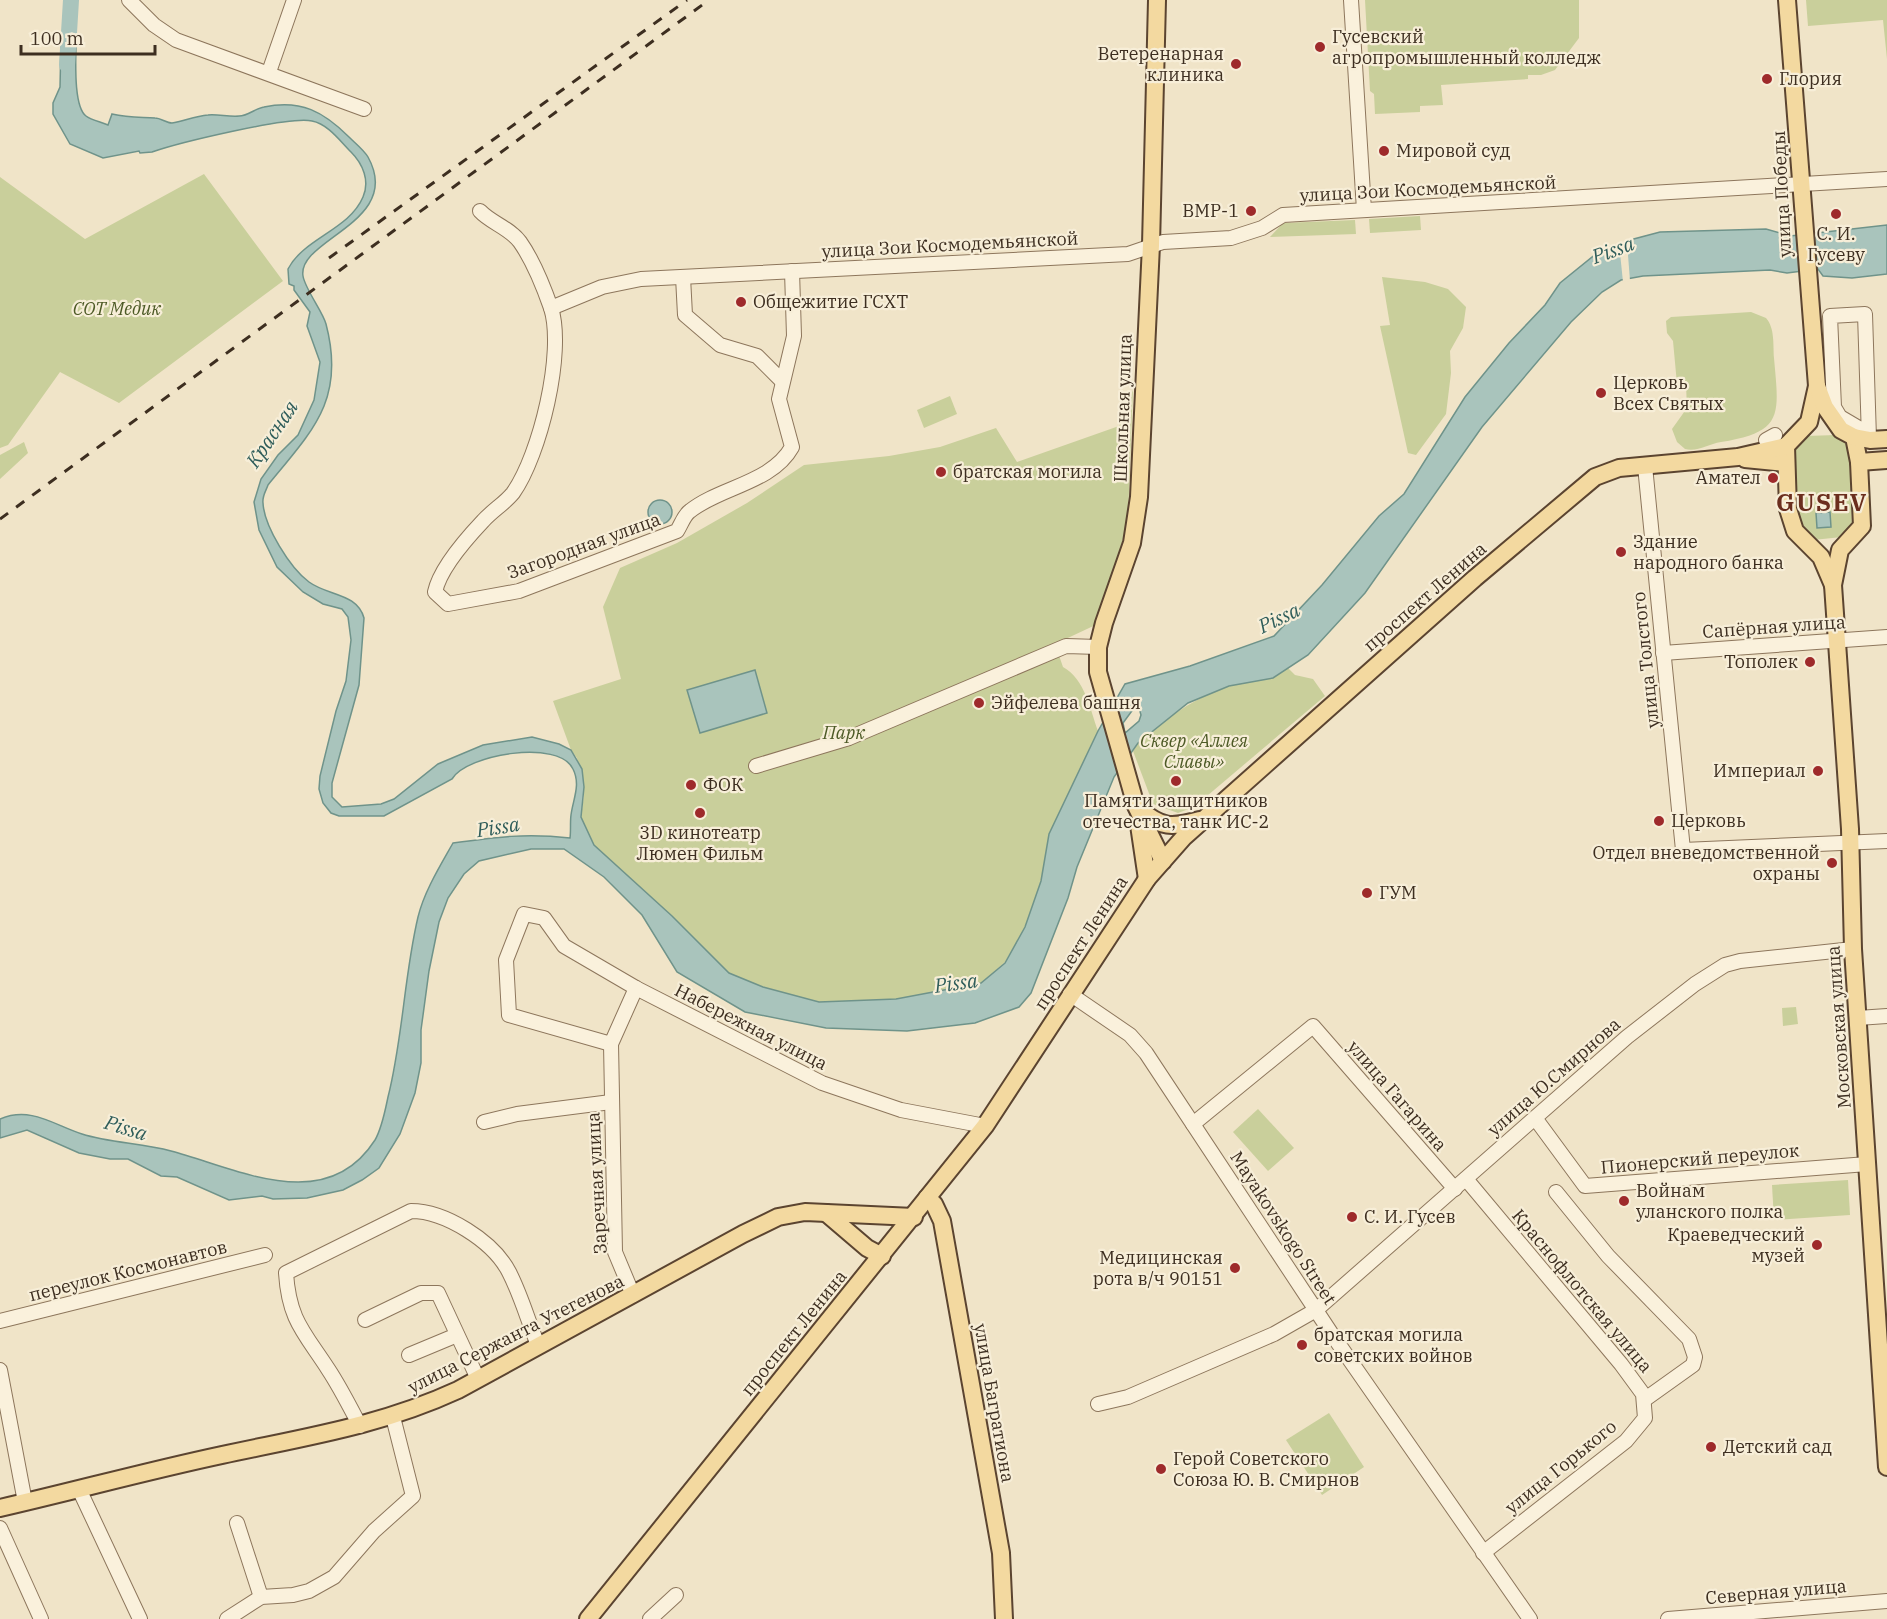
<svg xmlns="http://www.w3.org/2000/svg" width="1887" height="1619" font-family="'IBM Plex Serif',serif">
  <rect width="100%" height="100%" fill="#f0e4c8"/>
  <g fill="#c9cf9b">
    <path d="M1365,0H1579V38L1555,70L1541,75H1528V79L1441,85L1443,105L1420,106V112L1375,114L1374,94L1370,91Z"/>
    <path d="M1806,0H1887V59L1883,20L1808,26Z"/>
    <path d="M204,174L283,281L119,403L60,372L8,445L0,448V177L85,239Z"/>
    <path d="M1420,216L1421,230L1370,233L1369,219Z"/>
    <path d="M1355,220L1356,234L1270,237L1283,223Z"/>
    <path d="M1382,277L1425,282L1448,289L1466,307L1463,328L1450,351L1451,373L1446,414L1416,455L1408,453L1380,326L1390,325Z"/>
    <path d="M1751,312L1766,318C1775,328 1773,345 1774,358C1779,415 1784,432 1721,442C1708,444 1698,452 1685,449L1677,442L1672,429L1687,408L1686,385L1681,380L1677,384L1673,341L1667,333L1666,321L1671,317Z"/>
    <path d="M1133,390L1128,517L1104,621L1055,644L1063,667C1085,679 1090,709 1098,731L1049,834L1041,881L1025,927L1005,962L981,983L950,990L896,999L819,1002L763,987L729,973L672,916L594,845L581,817L584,795L577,758L571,750L553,701L621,679L603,607L620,568L677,543L747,503L804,465L889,456L940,447L996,428L1017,462L1119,426Z"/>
    <path d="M950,396L957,414L924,428L917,410Z"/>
    <path d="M1836,435L1844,440L1849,448L1852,523L1842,537L1813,540L1796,531L1792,444L1806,436Z"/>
    <path d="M24,442L28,453L0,479V455Z"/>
    <path d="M1287,667L1295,675L1313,679L1325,696L1194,807L1178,813L1153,804L1133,751L1138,743C1167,718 1193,698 1230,686C1252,679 1267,682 1287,667Z"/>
    <path d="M1796,1007L1798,1024L1783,1026L1782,1008Z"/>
    <path d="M1258,1109L1294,1148L1268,1171L1233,1132Z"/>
    <path d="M1848,1180L1850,1215L1774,1220L1772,1185Z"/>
    <path d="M1329,1413L1364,1467L1322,1495L1286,1440Z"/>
  </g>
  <g fill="#a9c4bc" stroke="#6f938a" stroke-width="1.5" fill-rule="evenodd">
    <path d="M61,42H76C76,58 73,106 86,116C91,120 101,122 108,125L112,114C129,118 141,117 155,118C161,118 166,123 172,123C184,121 195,116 208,115C218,114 229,117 239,116C248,116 256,108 264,107C301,99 324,112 349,137C355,143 364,150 368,157C404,222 297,239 303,276C305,289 323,312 326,324C346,400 312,431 268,485C266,491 262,496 263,503C264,526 290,568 309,582C328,596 357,593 364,618L359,685L332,783V797L342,807L381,804L394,799L438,764L483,745L532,737L559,744L571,750L582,769L584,787L581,817L594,845L672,916L729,973L763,987L819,1002L896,999L981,983L1005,963L1025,927L1041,881L1049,834L1098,731L1125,684L1190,666L1274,636L1322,585L1379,516L1404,494L1465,397L1509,343L1545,305L1560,283L1597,253L1615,245L1625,246L1630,240L1660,232L1766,229L1790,236L1887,225V274L1852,278L1823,276L1818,269L1787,273L1770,270L1643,276L1621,280L1602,292L1571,322L1482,427L1365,593L1308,655L1273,678L1229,686L1188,703L1138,743L1114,777L1077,867L1068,898L1031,993L1019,1007L975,1023L907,1031L826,1028L745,1012L677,972L642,915L604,877L564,849H531L479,861L464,874L448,898L439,922L429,971L421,1030V1063L415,1093L400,1134L379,1168L362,1180L343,1190L307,1198L273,1199L262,1196L229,1200L177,1177L161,1176L128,1159H110L79,1153L27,1130L0,1138V1119C31,1106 54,1125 82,1134C110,1143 142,1143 171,1151C236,1168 326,1217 375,1140C382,1128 385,1111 388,1097C403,1038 404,976 418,917C424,892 440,866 453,843C496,837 526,833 570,838C571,830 570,822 571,815C573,799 581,785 573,769C559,739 467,754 452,779L384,816H339L331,813L323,803L319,789L320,776L336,711L346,681L351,640L348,617L342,609L323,604L303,592L277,567L259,530L254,502L261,479L278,455L298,435L314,400L320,362L307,326L310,312L294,290V286L289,284L288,269C304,238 349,230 363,197C370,181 363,164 351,152C340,141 328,124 312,121C288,116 178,143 152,152L140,153L139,151L103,158L70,144L53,114V103L60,87ZM1134,708H1139L1141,715L1139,721L1125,733L1123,723Z"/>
    <circle cx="660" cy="512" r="12"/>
    <path d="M1830,512L1831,527L1817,528L1816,513Z"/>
    <path d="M755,670L767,713L700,733L687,690Z"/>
  </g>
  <path fill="#f0e4c8" d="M1627,242L1630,281L1623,282L1619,243Z"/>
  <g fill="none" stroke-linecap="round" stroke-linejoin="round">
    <path stroke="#a9c4bc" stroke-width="16" d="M67,65L71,0"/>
    <g stroke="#8d765c" stroke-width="16">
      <g id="minor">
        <path d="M129,0L154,25L176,40L364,109"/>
        <path d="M1351,0L1364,210"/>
        <path d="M269,72L294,0"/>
        <path d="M480,211C491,223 510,228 520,242C532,259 544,288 551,308C565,352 540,455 513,493C505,503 492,511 483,521C466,539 440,568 435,592L448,604L519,591L677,531C681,525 684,515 690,511C720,487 772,483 792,447L779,399L794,336L792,271"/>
        <path d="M683,277L685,315L720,345L757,356L781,380"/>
        <path d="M551,308L602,287L641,279L1128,254L1163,242L1231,238L1262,228L1283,215L1887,179"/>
        <path d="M1865,314L1869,438H1867L1857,427L1840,417L1834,407L1830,316Z"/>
        <path d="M1766,440L1775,435"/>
        <path d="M1645,466L1683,850L1887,841"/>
        <path d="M1663,653L1887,637"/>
        <path d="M756,766L849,738L1066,646L1098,647"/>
        <path d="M1070,994L1130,1035L1146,1053L1331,1333L1530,1619"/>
        <path d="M1858,1018L1887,1016"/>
        <path d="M611,1044L509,1015L506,960L524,914L544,918L564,946L636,988L822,1083L901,1110L985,1126"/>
        <path d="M1535,1118L1585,1186L1867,1164"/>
        <path d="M484,1122L517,1114L611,1102"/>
        <path d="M1193,1124L1313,1026L1455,1189"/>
        <path d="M1466,1179L1621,1364L1643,1394L1645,1418L1626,1441L1483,1553"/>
        <path d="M1556,1192L1608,1256L1689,1339L1695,1357L1693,1365L1644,1400"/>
        <path d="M633,1295L615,1252L611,1044L636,988"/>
        <path d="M365,1320L421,1293H438L478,1379"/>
        <path d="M0,1321L265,1255"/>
        <path d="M409,1355L457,1335"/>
        <path d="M0,1370L25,1502"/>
        <path d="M1098,1404L1128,1397L1274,1334L1316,1310L1627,1037L1695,984L1725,965L1740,961L1853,949"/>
        <path d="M360,1426C350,1407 340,1387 328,1369C304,1332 289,1320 286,1273L411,1211C445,1211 493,1241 509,1272C521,1295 528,1321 538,1345"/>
        <path d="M79,1489L140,1619"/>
        <path d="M237,1523L261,1597"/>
        <path d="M0,1528L41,1619"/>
        <path d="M227,1619L261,1597L293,1595L309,1591L334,1577L374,1531L413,1496L393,1417"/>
        <path d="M650,1619L676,1595"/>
        <path d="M1668,1619L1887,1601"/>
      </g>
    </g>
    <g stroke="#5b4430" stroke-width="20">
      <g id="major">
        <path d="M1157,0L1151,245L1139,497L1132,543L1104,623L1098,647V672L1136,806L1163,861"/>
        <path d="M1787,0L1817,386L1809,422L1786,446L1788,509L1795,531L1821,557L1833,585"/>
        <path d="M1817,386L1825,407L1841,430L1854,437L1859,462L1862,526L1840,550L1833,585L1850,829L1853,949L1887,1467"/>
        <path d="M1854,437L1870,440L1887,439"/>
        <path d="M1745,459L1786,463"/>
        <path d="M1859,462L1887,460"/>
        <path d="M1139,809C1162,828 1171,828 1200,820"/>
        <path d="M1139,825L1147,879"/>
        <path d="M927,1198L934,1204L942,1221L1001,1553L1004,1619"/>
        <path d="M826,1213L867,1248L882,1256"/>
        <path d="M0,1508C74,1491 147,1471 222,1455C305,1437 380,1426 458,1390L743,1234L778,1217L805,1212L914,1217"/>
        <path d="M588,1619L985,1126L1147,879L1184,837L1475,578L1595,477L1619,468L1738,457L1786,446"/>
      </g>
    </g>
    <use href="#minor" stroke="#faf1dc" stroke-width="14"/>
    <use href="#major" stroke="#f3d9a0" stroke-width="16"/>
    <g stroke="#3d2e20" stroke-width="3" stroke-dasharray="10 10" stroke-linecap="butt">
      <path d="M329,258L687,0"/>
      <path d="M0,519L709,0"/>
    </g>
  </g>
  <g fill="#9e2a2b" stroke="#f7eed8" stroke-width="2">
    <circle cx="1320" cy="47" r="6"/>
    <circle cx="1236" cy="64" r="6"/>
    <circle cx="1767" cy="79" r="6"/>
    <circle cx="1384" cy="151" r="6"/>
    <circle cx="1251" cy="211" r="6"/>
    <circle cx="1836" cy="214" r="6"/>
    <circle cx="741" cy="302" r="6"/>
    <circle cx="1601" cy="393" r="6"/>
    <circle cx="941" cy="472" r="6"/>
    <circle cx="1773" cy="478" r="6"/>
    <circle cx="1621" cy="552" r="6"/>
    <circle cx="1810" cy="662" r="6"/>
    <circle cx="979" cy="703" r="6"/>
    <circle cx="1818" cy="771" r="6"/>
    <circle cx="1176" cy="781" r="6"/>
    <circle cx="691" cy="785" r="6"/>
    <circle cx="700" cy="813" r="6"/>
    <circle cx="1659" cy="821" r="6"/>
    <circle cx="1832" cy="863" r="6"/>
    <circle cx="1367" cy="893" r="6"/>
    <circle cx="1624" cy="1201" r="6"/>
    <circle cx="1352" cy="1217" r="6"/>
    <circle cx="1817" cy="1245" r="6"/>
    <circle cx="1235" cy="1268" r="6"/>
    <circle cx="1302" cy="1345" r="6"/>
    <circle cx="1711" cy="1447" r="6"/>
    <circle cx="1161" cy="1469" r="6"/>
  </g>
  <g text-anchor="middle" stroke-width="4.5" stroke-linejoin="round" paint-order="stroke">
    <g font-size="18" fill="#3d2e20" stroke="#f7eed8" text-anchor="start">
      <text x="1332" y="43">Гусевский<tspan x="1332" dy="21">агропромышленный колледж</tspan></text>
      <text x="1224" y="60" text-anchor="end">Ветеренарная<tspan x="1224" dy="21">клиника</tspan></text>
      <text x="1779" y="85">Глория</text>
      <text x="1396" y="157">Мировой суд</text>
      <text x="1239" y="217" text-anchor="end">BMP-1</text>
      <text x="1836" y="240" text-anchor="middle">С. И.<tspan x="1836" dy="21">Гусеву</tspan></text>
      <text x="753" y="308">Общежитие ГСХТ</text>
      <text x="1613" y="389">Церковь<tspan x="1613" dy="21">Всех Святых</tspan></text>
      <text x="953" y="478">братская могила</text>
      <text x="1761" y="484" text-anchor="end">Амател</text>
      <text x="1633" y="548">Здание<tspan x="1633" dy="21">народного банка</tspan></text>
      <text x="1798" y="668" text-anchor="end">Тополек</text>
      <text x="991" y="709">Эйфелева башня</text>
      <text x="1806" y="777" text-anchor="end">Империал</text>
      <text x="703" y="791">ФОК</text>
      <text x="1176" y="807" text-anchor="middle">Памяти защитников<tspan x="1176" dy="21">отечества, танк ИС-2</tspan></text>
      <text x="1671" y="827">Церковь</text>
      <text x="700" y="839" text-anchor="middle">3D кинотеатр<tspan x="700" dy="21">Люмен Фильм</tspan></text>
      <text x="1820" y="859" text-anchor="end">Отдел вневедомственной<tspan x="1820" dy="21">охраны</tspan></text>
      <text x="1379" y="899">ГУМ</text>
      <text x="1636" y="1197">Войнам<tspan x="1636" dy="21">уланского полка</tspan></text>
      <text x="1364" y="1223">С. И. Гусев</text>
      <text x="1805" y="1241" text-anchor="end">Краеведческий<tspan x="1805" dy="21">музей</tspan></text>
      <text x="1223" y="1264" text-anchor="end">Медицинская<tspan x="1223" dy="21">рота в/ч 90151</tspan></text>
      <text x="1314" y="1341">братская могила<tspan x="1314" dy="21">советских войнов</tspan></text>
      <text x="1723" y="1453">Детский сад</text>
      <text x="1173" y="1465">Герой Советского<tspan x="1173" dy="21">Союза Ю. В. Смирнов</tspan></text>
    </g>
    <g font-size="18" fill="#3d2e20" stroke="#f7eed8">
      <text transform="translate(1428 189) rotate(-3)" y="6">улица Зои Космодемьянской</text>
      <text transform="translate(1782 194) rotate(-93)" y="6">улица Победы</text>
      <text transform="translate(950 245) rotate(-3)" y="6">улица Зои Космодемьянской</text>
      <text transform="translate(1123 408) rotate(-88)" y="6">Школьная улица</text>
      <text transform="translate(584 546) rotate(-20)" y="6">Загородная улица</text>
      <text transform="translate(1425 597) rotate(-41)" y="6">проспект Ленина</text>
      <text transform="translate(1774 627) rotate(-4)" y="6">Сапёрная улица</text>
      <text transform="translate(1646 660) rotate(-96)" y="6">улица Толстого</text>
      <text transform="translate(1081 943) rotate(-57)" y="6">проспект Ленина</text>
      <text transform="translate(751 1027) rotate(27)" y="6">Набережная улица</text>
      <text transform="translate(1839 1027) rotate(-94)" y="6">Московская улица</text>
      <text transform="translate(1554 1077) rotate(-41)" y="6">улица Ю.Смирнова</text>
      <text transform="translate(1397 1096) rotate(49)" y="6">улица Гагарина</text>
      <text transform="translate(1700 1159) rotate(-5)" y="6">Пионерский переулок</text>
      <text transform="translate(597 1183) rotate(-93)" y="6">Заречная улица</text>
      <text transform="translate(1283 1228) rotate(57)" y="6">Mayakovskogo Street</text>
      <text transform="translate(128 1271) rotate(-14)" y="6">переулок Космонавтов</text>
      <text transform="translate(1582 1291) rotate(50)" y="6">Краснофлотская улица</text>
      <text transform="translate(794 1333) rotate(-51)" y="6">проспект Ленина</text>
      <text transform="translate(516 1334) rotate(-27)" y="6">улица Сержанта Утегенова</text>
      <text transform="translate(994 1403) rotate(80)" y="6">улица Багратиона</text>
      <text transform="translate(1561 1467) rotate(-39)" y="6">улица Горького</text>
      <text transform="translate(1776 1592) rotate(-5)" y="6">Северная улица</text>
    </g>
    <g font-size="18" font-style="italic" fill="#4d5a26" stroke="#f7eed8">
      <text x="117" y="315">СОТ Медик</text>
      <text x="844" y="739">Парк</text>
      <text x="1194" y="747">Сквер «Аллея<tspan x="1194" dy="21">Славы»</tspan></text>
    </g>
    <g font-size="20" font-style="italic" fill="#2f5d5a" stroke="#f7eed8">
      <text transform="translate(1613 250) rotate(-20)" y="7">Pissa</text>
      <text transform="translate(272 434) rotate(-56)" y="7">Красная</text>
      <text transform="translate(1279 618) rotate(-26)" y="7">Pissa</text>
      <text transform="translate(498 827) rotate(-9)" y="7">Pissa</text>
      <text transform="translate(956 983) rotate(-8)" y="7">Pissa</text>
      <text transform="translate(126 1128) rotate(17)" y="7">Pissa</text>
    </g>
    <g font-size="24" font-weight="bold" letter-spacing="1.5" fill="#6b2e1e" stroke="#f7eed8">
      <text x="1822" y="511">GUSEV</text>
    </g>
  </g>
  <path d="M21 45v9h134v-9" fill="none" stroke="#3d2e20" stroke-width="3"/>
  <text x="30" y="45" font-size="18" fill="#3d2e20" stroke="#f7eed8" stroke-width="4.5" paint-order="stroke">100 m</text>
</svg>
